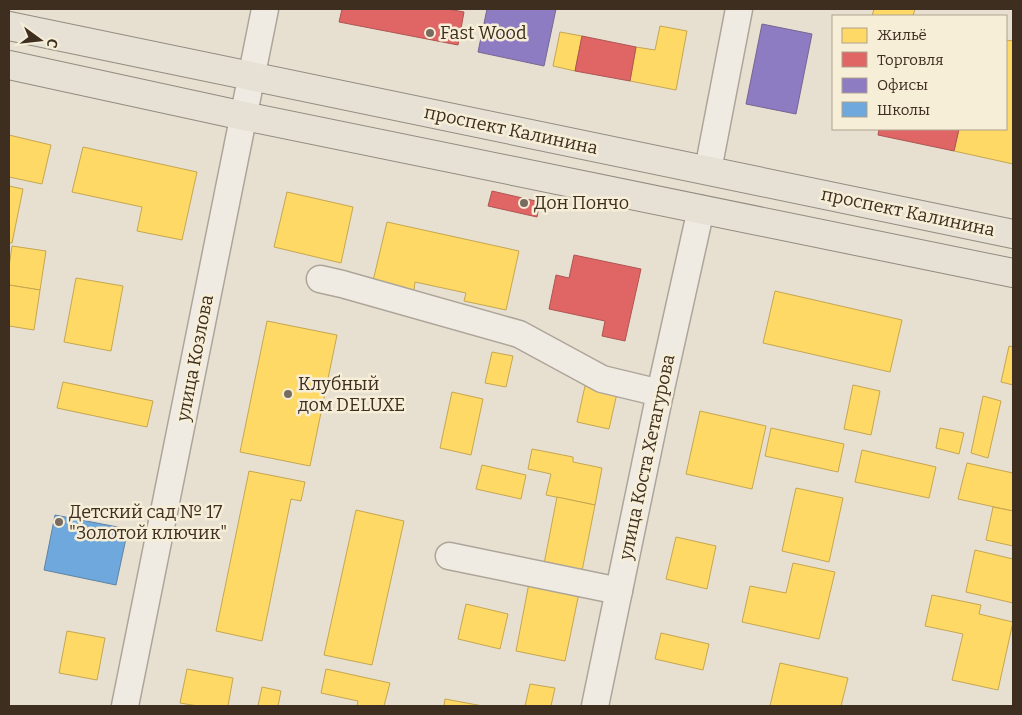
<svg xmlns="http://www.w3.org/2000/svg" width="1022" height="715" font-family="Bitter,serif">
  <rect width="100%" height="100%" fill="#e7e0d1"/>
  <g fill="#ffd966" stroke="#c5a651">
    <path d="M874,9H915L913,16H872Z"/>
    <path d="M660,26L687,31L676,90L630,81L636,47L655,50Z"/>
    <path d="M560,32L582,36L575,71L553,66Z"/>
    <path d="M1006,40L1013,41V164L954,151L959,129H1006Z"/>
    <path d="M9,135L51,145L42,184L9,177Z"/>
    <path d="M83,147L197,172L182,240L137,231L142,207L72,192Z"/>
    <path d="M9,186L23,189L12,243H9Z"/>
    <path d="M287,192L353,207L341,263L274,247Z"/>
    <path d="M387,222L519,251L506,310L464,301L466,293L415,282L414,290L373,281Z"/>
    <path d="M12,246L46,251L40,290L9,285V267Z"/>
    <path d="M76,278L123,286L111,351L64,342Z"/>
    <path d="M9,285L40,290L34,330L9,326Z"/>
    <path d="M775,291L902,320L890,372L763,343Z"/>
    <path d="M267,321L337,335L310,466L240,452Z"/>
    <path d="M1009,346L1013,347V385L1001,382Z"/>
    <path d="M492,352L513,356L506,387L485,383Z"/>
    <path d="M63,382L153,401L147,427L57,408Z"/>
    <path d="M853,385L880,391L871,435L844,429Z"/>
    <path d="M585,386L617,393L609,429L577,422Z"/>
    <path d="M452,392L483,399L471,455L440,448Z"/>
    <path d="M983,396L1001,401L988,458L971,453Z"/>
    <path d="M700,411L766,426L752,489L686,474Z"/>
    <path d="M771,428L844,444L838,472L765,456Z"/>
    <path d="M940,428L964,433L959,454L936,448Z"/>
    <path d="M532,449L573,457V462L602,468L595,505L546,495L551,474L528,469Z"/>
    <path d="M862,450L936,467L929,498L855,482Z"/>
    <path d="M967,463L1013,473V511L958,499Z"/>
    <path d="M482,465L526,475L521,499L476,489Z"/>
    <path d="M249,471L305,482L301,501L291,499L262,641L216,631Z"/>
    <path d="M796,488L843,498L829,562L782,551Z"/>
    <path d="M557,497L595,505L581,576L543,569Z"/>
    <path d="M993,507L1013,511V546L986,540Z"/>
    <path d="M356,510L404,521L372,665L324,655Z"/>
    <path d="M676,537L716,546L707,589L666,579Z"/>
    <path d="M975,550L1013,559V603L966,592Z"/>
    <path d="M793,563L835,572L819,639L742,622L750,586L786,593Z"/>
    <path d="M529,583L579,593L565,661L516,651Z"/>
    <path d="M932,595L981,605L979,614L1013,622L998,690L952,680L963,634L925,626Z"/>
    <path d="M466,604L508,614L500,649L458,639Z"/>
    <path d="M67,631L105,638L97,680L59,673Z"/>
    <path d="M661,633L709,644L703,670L655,659Z"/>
    <path d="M780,663L848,678L841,706H770Z"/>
    <path d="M187,669L233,678L228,706H198L180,703Z"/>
    <path d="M326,669L390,683L384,706H357L358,701L321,693Z"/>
    <path d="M530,684L555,688L551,706H525Z"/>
    <path d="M262,687L281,691L278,706H258Z"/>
    <path d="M445,699L483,706H444Z"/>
  </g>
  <g fill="#e06666" stroke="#af5551">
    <path d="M342,9H448L464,12L458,45L339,22Z"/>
    <path d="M582,36L636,47L630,81L575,71Z"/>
    <path d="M879,129H959L954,151L878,135Z"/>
    <path d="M492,191L540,202L537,217L488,206Z"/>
    <path d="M574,255L641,269L625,341L602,336L605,321L549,309L556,275L569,278Z"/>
  </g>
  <g fill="#8e7cc3" stroke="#766592">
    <path d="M487,9H556L544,66L478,52Z"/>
    <path d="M762,24L812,34L796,114L746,104Z"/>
  </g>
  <path fill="#6fa8dc" stroke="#6083a4" d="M55,515L128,529L116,585L44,570Z"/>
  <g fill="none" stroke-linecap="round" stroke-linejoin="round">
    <g stroke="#ada599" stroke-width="29">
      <g id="minor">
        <path d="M708,170L739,9"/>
        <path d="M320,279L342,284L519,334L602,379L660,393"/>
        <path d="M449,556L619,591"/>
        <path d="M125,706L265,9"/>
        <path d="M595,706L660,393L701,209"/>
      </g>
    </g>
    <g stroke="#928b80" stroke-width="30">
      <g id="major">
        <path d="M9,26L1013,234"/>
        <path d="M9,65L244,116L1013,273"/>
      </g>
    </g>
    <use href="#minor" stroke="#efebe3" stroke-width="26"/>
    <use href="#major" stroke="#e6e1d4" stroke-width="28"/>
  </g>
  <g fill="#786c5e" stroke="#f7eed8" stroke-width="2">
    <circle cx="430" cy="33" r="5"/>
    <circle cx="524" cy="203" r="5"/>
    <circle cx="288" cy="394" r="5"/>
    <circle cx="59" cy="522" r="5"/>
  </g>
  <g text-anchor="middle" stroke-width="5" stroke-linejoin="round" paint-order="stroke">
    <g font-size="18" fill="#3d2e20" stroke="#f7eed8" text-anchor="start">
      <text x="440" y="39">Fast Wood</text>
      <text x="534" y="209">Дон Пончо</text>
      <text x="298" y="390">Клубный<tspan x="298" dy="21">дом DELUXE</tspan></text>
      <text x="69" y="518">Детский сад № 17<tspan x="69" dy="21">"Золотой ключик"</tspan></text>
    </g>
    <g font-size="18" fill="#3d2e20" stroke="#f7eed8">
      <text transform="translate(511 130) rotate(12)" y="6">проспект Калинина</text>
      <text transform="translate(908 212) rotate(12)" y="6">проспект Калинина</text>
      <text transform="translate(195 358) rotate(-79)" y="6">улица Козлова</text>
      <text transform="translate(647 457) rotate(-78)" y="6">улица Коста Хетагурова</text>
    </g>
  </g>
  <rect width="1022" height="715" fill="none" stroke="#3d2e20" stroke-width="20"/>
  <rect x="832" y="15" width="175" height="115" fill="#f7eed8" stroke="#ada18e"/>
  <rect x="842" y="28" width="25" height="15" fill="#ffd966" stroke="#ada18e"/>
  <text x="877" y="40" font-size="15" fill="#3d2e20">Жильё</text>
  <rect x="842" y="52" width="25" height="15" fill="#e06666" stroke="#ada18e"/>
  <text x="877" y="65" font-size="15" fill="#3d2e20">Торговля</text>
  <rect x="842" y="78" width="25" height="15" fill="#8e7cc3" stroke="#ada18e"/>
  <text x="877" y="90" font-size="15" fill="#3d2e20">Офисы</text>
  <rect x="842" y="102" width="25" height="15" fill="#6fa8dc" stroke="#ada18e"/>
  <text x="877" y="115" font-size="15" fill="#3d2e20">Школы</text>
  <g transform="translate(40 40) rotate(105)" stroke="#f7eed8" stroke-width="4" paint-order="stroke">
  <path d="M0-4L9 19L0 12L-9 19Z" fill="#3d2e20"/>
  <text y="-8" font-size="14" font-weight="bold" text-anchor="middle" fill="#3d2e20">С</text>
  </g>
</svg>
